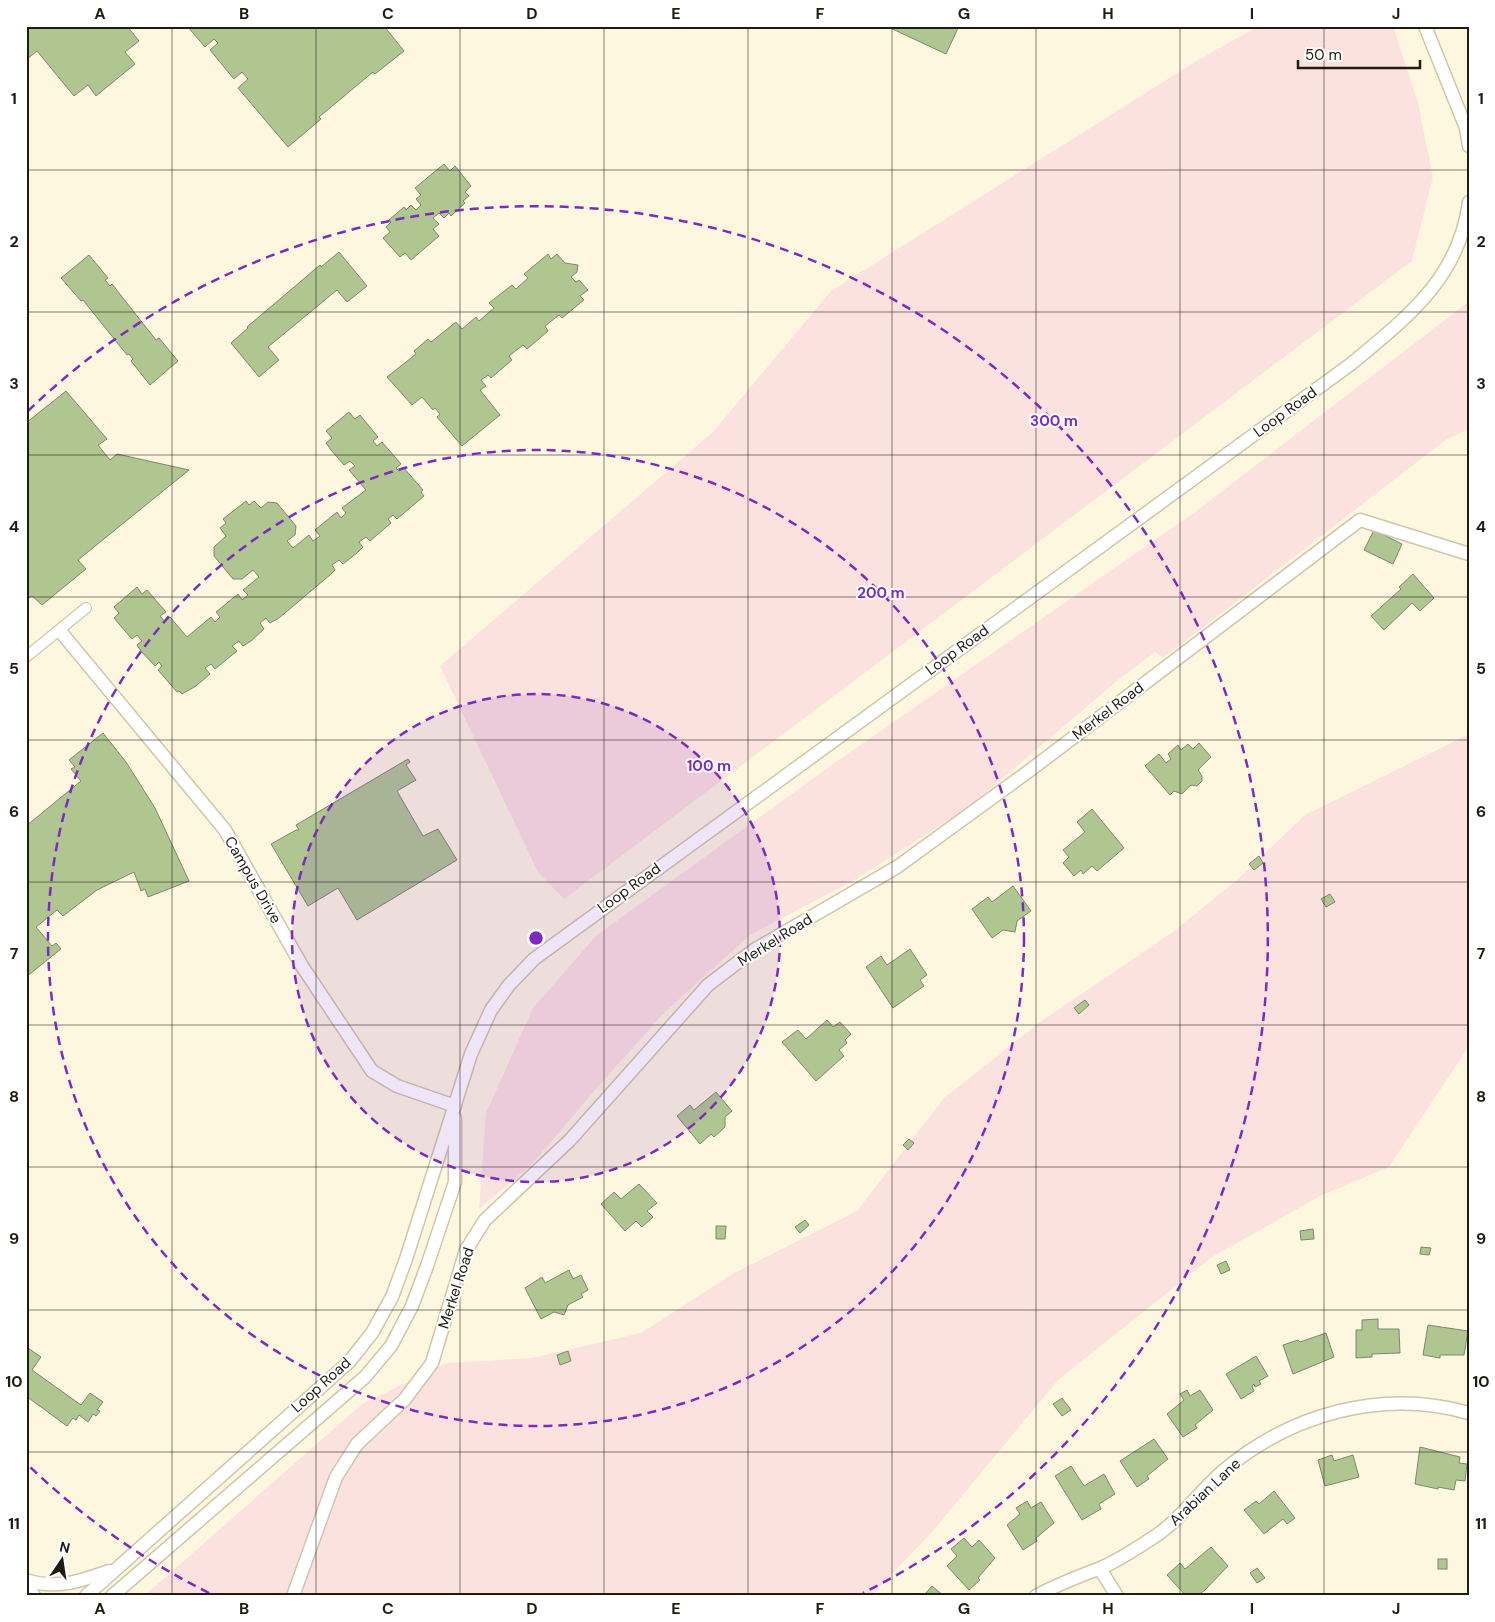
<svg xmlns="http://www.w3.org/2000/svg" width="1495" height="1622" font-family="'DM Sans',sans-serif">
  <rect width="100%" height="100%" fill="#fef7e0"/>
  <g fill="#fbe2df">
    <path d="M1259,26H1393L1418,103L1433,177L1412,261L564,899L538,872L440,666L713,432L831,291L1198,60Z"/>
    <path d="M1469,299V429L1447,439L1163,658L1155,652L1118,680L969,807L858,878L750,935L662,1015L596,1089L531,1165L479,1209L486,1113L533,1008L597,935L829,767L1195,512L1467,303Z"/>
    <path d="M1469,734V1046L1389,1167L1322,1195L1212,1257L1058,1380L931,1533L871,1596H144L362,1404L447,1363L532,1358L641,1333L734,1273L857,1211L944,1098L1040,1022L1173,932L1237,880L1305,815Z"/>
  </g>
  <g fill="#b0c691" stroke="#7d876e">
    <path d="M26,26H127L139,41L125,52L135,64L96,96L88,85L74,96L37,51L26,60Z"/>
    <path d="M187,26H384L404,51L375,74L373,72L319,117L321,119L288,147L238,88L248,79L242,72L234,79L210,50L218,43L214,39L205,47Z"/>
    <path d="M886,26H959L946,54Z"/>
    <path d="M444,164L450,171L455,166L471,186L465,192L469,196L463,201L465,203L451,216L449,213L444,218L439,213L433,218L439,224L433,229L439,236L411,260L405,253L400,257L383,238L390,232L386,227L391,222L389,220L404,207L406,210L411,205L416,210L421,205L416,199L421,195L415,188Z"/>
    <path d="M339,252L367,286L347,302L337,290L268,347L279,360L259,377L231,343L248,328L247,327L320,265L321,267Z"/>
    <path d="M548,254L551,259L557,254L565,263L578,265L577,272L571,277L576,282L579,280L588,290L580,296L584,300L562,318L559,315L545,326L548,331L527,349L523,345L509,356L512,360L491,378L488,375L481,380L486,386L480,390L500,415L462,446L437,417L440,414L435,408L433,410L422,397L412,405L387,377L416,354L414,351L428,339L431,342L456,322L462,329L476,317L479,321L494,308L489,303L512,285L516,289L528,278L524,274Z"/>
    <path d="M89,255L108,278L105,280L110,286L112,284L156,340L159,338L178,361L150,385L131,361L133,359L129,354L127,355L83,300L81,301L61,278Z"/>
    <path d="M66,391L107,439L98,445L110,460L117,454L189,470L78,560L86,569L42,605L32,596L26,600V423Z"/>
    <path d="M349,412L355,419L360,415L378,437L373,441L377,446L382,442L401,464L396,468L399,471L403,467L423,490L421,492L424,496L397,519L393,515L388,519L391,523L370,541L366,537L359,542L363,547L357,553L343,564L339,560L332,565L335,570L330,575L279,618L270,623L266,618L260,623L264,629L251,641L243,646L239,641L232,646L237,651L215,669L211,664L205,668L210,674L196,686L182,694L179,691L177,692L158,670L162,666L159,662L155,666L141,651L137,645L142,641L137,635L132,639L119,624L114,618L119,613L114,607L137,587L142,594L147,590L166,612L160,616L165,622L170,617L187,637L211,617L215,622L220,617L216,612L238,594L242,600L248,595L243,590L259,577L253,570L242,579H233L214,556V547L226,536L220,528L226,523L223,519L246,501L249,505L254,501L261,508L268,502L277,503L296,526L295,535L287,541L293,548L309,535L313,541L320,536L315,530L337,512L341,518L346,513L342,508L366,490L349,470L355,466L350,461L344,465L331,450L326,443L332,438L326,431Z"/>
    <path d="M1374,530L1402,544L1393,564L1364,550Z"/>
    <path d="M1413,574L1434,598L1420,611L1412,603L1384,630L1371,616L1401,589L1399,587Z"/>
    <path d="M103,733L126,762L155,808L189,881L148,897L145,889L141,891L134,872L97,890L63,916L57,910L36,927L52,946L56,943L61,949L26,977V826L81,781L71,769L75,767L69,760Z"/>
    <path d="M1199,743L1211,757L1198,770L1202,776V781L1197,786L1191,785L1182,794L1174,791L1170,795L1145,766L1159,754L1166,763L1171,759L1168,754L1178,745L1181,750L1188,744L1193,749Z"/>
    <path d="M408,759L410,762L406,765L416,780L397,791L423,836L438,829L457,860L357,920L338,888L308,906L271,844L296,830H299L296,825Z"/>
    <path d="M1092,809L1124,848L1097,871L1092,866L1083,874L1081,870L1074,876L1063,863L1069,857L1063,850L1085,832L1077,822Z"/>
    <path d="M1259,856L1263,863L1254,870L1249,864Z"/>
    <path d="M1013,886L1031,911L1017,921L1015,932L1003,930L992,938L972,909L988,897L992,902Z"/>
    <path d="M1330,894L1335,902L1326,907L1321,899Z"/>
    <path d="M910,949L927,975L920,980L924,986L893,1008L866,967L881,956L887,965Z"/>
    <path d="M1085,1000L1089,1005L1079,1014L1074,1008Z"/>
    <path d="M827,1020L833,1027L840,1022L851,1034L845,1040L847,1043L839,1050L844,1056L816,1081L782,1042L798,1030L806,1039Z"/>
    <path d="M716,1092L732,1111L725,1117V1127L714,1137L711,1134L700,1144L677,1116L690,1105L694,1110Z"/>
    <path d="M909,1139L914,1143L908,1150L903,1145Z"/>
    <path d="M639,1184L657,1203L647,1211L653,1217L642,1227L636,1221L625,1231L601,1204L614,1192L621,1199Z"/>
    <path d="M805,1220L809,1225L800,1233L795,1227Z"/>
    <path d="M716,1226H726L725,1239H716Z"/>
    <path d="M1313,1229L1314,1239L1301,1240L1300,1231Z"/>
    <path d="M1421,1247L1431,1248L1429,1255L1420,1254Z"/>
    <path d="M1226,1261L1230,1270L1221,1274L1217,1265Z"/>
    <path d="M569,1270L573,1279L581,1275L588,1290L581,1294L583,1297L568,1305L564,1315L554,1312L541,1319L525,1288L542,1277L545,1283Z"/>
    <path d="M1378,1319V1329H1399L1400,1353L1372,1354V1357L1356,1358V1330H1362V1320Z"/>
    <path d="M1428,1325L1468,1331L1464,1355H1440V1358L1423,1355Z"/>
    <path d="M1326,1333L1334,1357L1293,1374L1283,1345L1298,1340L1300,1342Z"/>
    <path d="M28,1348L41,1357L32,1370L81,1405L90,1393L103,1402L97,1410L100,1411L96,1416L93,1414L88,1422L79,1415L76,1420L73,1418L67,1426L26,1396V1351Z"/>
    <path d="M568,1351L571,1361L560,1365L557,1355Z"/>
    <path d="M1256,1356L1268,1376L1259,1381L1261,1384L1255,1387L1254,1384L1252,1386L1254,1391L1241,1399L1226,1374Z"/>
    <path d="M1187,1390L1190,1396L1200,1390L1213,1410L1195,1425L1197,1428L1183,1437L1167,1414L1184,1400L1180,1394Z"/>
    <path d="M1062,1398L1071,1410L1062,1416L1053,1404Z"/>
    <path d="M1154,1439L1168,1459L1147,1476L1149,1479L1137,1487L1120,1461Z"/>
    <path d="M1420,1447L1460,1457L1459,1463L1467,1464L1465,1481L1456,1480L1454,1490L1438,1487V1489L1415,1484Z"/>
    <path d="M1332,1455L1334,1461L1353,1455L1359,1477L1325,1486L1318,1460Z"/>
    <path d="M1071,1466L1084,1486L1104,1474L1115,1494L1099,1504L1101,1509L1082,1520L1055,1476Z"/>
    <path d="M1274,1491L1295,1518L1287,1524L1283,1519L1264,1534L1244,1510L1256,1501L1259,1504Z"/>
    <path d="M1027,1501L1031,1508L1041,1502L1054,1523L1036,1538L1037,1541L1023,1550L1007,1525L1020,1514L1016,1508Z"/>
    <path d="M964,1538L972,1547L979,1540L995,1558L978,1578L980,1580L969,1590L947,1566L957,1556L951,1549Z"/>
    <path d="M1211,1547L1228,1566L1205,1590L1197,1596H1186L1167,1575L1180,1563L1185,1569Z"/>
    <rect x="1438" y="1559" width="9" height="10"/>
    <path d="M1257,1568L1265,1578L1257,1583L1250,1573Z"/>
    <path d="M932,1586L944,1596H927L925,1594Z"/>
  </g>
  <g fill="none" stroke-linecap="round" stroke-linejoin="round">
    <g stroke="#cfc6aa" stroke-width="12">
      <path id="pedestrian" d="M26,657L86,608"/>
    </g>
    <g stroke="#cfc6aa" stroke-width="15">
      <g id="minor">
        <path d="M1425,26L1466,128L1469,146"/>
        <path d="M60,631L225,830L302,966L372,1071L397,1086L455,1106"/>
        <path d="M1100,1569L1117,1596"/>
        <path d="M26,1580C56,1590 81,1581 109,1571"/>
        <path d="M86,1596L349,1362L372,1333L392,1297L406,1259L471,1054L491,1010L509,985L534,959L1351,364C1406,318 1459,279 1469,202"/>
        <path d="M112,1596L365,1377L391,1346L412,1306L427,1266L455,1182V1118"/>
        <path d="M293,1596L336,1477L357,1444L405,1399L432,1363L466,1250L485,1220L570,1140L708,985L754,950L897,867L1029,771L1360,520L1469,554"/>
        <path d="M1036,1596C1056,1585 1077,1577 1098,1569C1117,1562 1137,1548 1154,1537C1180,1520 1198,1493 1222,1472C1290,1414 1382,1388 1469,1413"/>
      </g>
    </g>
    <g stroke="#cfc6aa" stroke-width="19">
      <path id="tertiary" d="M26,1591L32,1596"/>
    </g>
    <use href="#pedestrian" stroke="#fff" stroke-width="10"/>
    <use href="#minor" stroke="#fff" stroke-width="12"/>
    <use href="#tertiary" stroke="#fff" stroke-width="16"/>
  </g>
  <path fill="none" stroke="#1f1c11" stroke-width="1" stroke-opacity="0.55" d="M172,26V1596M316,26V1596M460,26V1596M604,26V1596M748,26V1596M892,26V1596M1036,26V1596M1180,26V1596M1324,26V1596M26,170H1469M26,312H1469M26,455H1469M26,597H1469M26,740H1469M26,882H1469M26,1025H1469M26,1167H1469M26,1310H1469M26,1452H1469"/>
  <circle cx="536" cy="938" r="244" fill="#7b2cbf" fill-opacity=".12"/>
  <g fill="none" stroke="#7b2cbf" stroke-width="2.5" stroke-dasharray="9 6">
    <circle cx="536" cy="938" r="244"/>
    <circle cx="536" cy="938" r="488"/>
    <path d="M209 1593A732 732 0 0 1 28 1465M28 411A732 732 0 1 1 863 1593"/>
  </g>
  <g text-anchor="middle" stroke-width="4" stroke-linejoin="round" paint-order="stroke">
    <g font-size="15" fill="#1f1c11" stroke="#fff">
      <text transform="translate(1285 412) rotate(-36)" y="5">Loop Road</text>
      <text transform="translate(957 650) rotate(-36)" y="5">Loop Road</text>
      <text transform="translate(1108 711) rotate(-37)" y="5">Merkel Road</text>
      <text transform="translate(253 880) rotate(60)" y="5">Campus Drive</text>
      <text transform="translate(629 888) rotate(-36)" y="5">Loop Road</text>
      <text transform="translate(775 940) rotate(-32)" y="5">Merkel Road</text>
      <text transform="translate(456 1288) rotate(-72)" y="5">Merkel Road</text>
      <text transform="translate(321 1385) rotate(-42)" y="5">Loop Road</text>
      <text transform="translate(1205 1492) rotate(-43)" y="5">Arabian Lane</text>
    </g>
  </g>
  <circle cx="536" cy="938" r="8" fill="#7b2cbf" stroke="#fff" stroke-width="2.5"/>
  <g font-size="15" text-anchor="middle" font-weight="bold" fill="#7b2cbf" stroke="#fff" stroke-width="4" stroke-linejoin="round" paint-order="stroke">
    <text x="1054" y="426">300 m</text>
    <text x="881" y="598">200 m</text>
    <text x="709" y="771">100 m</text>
  </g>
  <rect width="1495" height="1622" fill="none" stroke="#ffffff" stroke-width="55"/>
  <g transform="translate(62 1560) rotate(13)" stroke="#ffffff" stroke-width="4" paint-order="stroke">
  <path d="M0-4L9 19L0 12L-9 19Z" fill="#1f1c11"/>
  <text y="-8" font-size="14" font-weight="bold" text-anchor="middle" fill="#1f1c11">N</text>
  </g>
  <path d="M1298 60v8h122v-8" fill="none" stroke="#1f1c11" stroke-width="2.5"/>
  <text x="1305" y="60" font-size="15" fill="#1f1c11" stroke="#ffffff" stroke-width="4" paint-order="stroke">50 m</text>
  <rect x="28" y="28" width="1440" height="1566" fill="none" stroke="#1f1c11" stroke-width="2"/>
  <g font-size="16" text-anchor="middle" font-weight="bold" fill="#1f1c11">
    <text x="100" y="19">A</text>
    <text x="244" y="19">B</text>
    <text x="388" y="19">C</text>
    <text x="532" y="19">D</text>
    <text x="676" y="19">E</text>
    <text x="820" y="19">F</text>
    <text x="964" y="19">G</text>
    <text x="1108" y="19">H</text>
    <text x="1252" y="19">I</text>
    <text x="1396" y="19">J</text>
    <text x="14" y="104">1</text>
    <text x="1481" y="104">1</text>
    <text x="14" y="247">2</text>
    <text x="1481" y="247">2</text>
    <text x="14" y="389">3</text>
    <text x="1481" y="389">3</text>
    <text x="14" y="532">4</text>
    <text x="1481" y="532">4</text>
    <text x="14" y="674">5</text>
    <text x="1481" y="674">5</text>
    <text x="14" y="817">6</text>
    <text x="1481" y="817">6</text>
    <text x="14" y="959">7</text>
    <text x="1481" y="959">7</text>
    <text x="14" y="1102">8</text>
    <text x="1481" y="1102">8</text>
    <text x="14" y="1244">9</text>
    <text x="1481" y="1244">9</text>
    <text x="14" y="1387">10</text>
    <text x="1481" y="1387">10</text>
    <text x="14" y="1529">11</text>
    <text x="1481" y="1529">11</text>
    <text x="100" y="1614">A</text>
    <text x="244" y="1614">B</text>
    <text x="388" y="1614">C</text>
    <text x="532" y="1614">D</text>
    <text x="676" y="1614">E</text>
    <text x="820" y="1614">F</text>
    <text x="964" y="1614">G</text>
    <text x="1108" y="1614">H</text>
    <text x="1252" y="1614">I</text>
    <text x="1396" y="1614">J</text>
  </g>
</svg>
